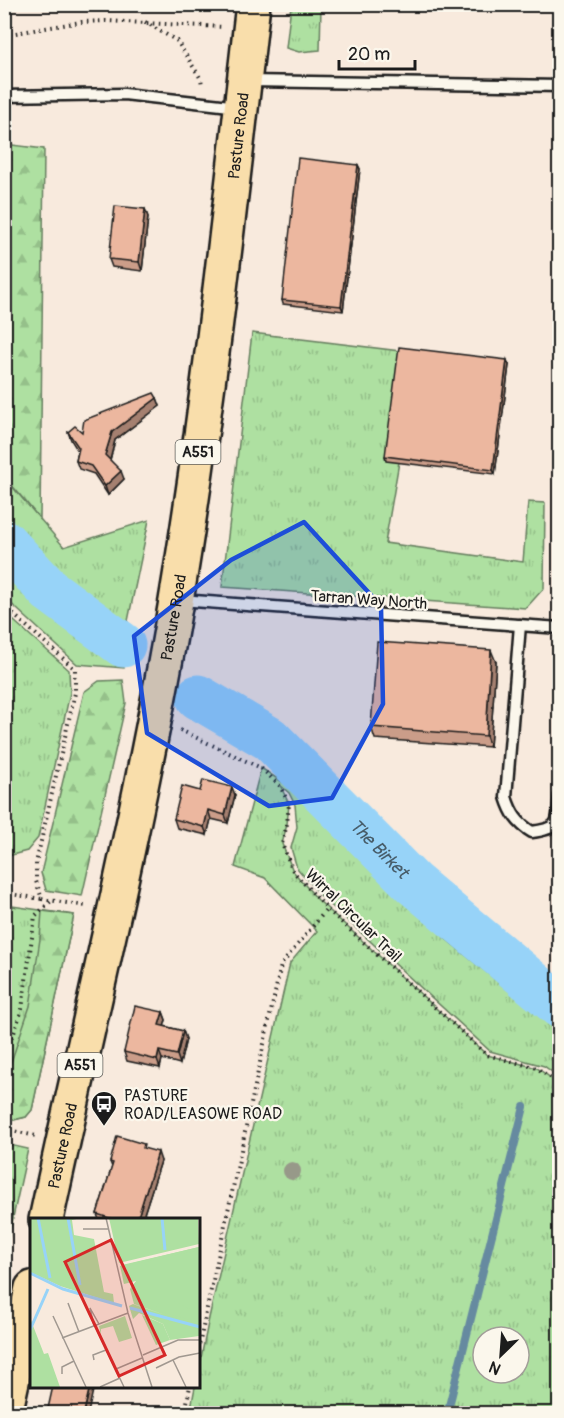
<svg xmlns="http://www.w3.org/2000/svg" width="564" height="1418" font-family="Pangolin,sans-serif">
  <defs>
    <pattern id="grass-tufts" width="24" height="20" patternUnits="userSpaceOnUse" patternTransform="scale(1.5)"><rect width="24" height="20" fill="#aee0a1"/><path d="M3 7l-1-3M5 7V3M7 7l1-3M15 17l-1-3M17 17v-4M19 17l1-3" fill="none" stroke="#95c08a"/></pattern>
    <pattern id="forest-firs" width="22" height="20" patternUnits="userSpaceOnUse" patternTransform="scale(1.5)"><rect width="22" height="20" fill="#aee0a1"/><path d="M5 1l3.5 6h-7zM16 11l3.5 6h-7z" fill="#95c08a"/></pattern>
  </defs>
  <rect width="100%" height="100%" fill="#f8eadd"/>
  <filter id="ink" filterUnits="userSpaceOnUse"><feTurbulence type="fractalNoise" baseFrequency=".0167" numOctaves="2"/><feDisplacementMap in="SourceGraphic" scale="12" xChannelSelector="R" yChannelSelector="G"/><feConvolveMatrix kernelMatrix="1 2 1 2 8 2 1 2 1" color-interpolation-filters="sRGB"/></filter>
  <g filter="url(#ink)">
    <g fill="url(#grass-tufts)" stroke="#657e5e" stroke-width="1.5" fill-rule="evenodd">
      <path d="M291,5H321L320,50L299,52L286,48Z"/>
      <path d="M252,333L400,351L387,460L399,462L385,543L523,562L528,502L545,503L544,588L526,608L222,587Z"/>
      <path d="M4,477L64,547L149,520L123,645L124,668L77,664L5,598Z"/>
      <path d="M5,613L69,670L70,693L38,838L27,851L8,856H4Z"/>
      <path d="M261,768L308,799L447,940L559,1032V1077L544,1066L490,1051L322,897L297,868L291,848L297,827L295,805L289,793L280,785L289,804L287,824L282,844L293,871L318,900L487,1055L537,1068L559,1084V1413H190L195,1387L198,1386V1373L209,1318L290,963L317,931L265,878L235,867ZM483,1337H519V1373H483Z"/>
      <path d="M5,905L74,915L32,1110L26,1117L5,1122Z"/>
      <path d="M5,1144L28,1149L5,1254L4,1144Z"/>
    </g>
    <g fill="url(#forest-firs)" stroke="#657e5e" stroke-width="1.5">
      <path d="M4,144L44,149L40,519L5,477Z"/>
      <path d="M123,680L126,703L82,896L46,890L41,873L84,692L99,681Z"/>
      <path d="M42,911L74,915L32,1110L26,1117L5,1122V1072L8,1071L30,1006L40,939Z"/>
    </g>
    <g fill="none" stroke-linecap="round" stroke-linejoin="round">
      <path stroke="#668aa0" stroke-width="8" d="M447,1414L524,1107"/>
      <g stroke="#97d3f8" stroke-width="45">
        <path d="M4,542L50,591L123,645"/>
        <path id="s1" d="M198,697L270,739L413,883L560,1006"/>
      </g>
      <g stroke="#1c1c1c" stroke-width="15">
        <g id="lane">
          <path d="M248,81L560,86"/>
          <path d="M4,96L124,94L239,107"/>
          <path d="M180,600L560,628"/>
          <path d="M520,625L506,797C511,813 517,823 532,832C562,828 557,822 560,795"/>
        </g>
      </g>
      <g stroke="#1c1c1c" stroke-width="38">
        <g id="primary">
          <path id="s2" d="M46,1220C90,1014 141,809 176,601C209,403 230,204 253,4"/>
          <path d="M5,1414L32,1288"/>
        </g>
      </g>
      <g stroke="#1c1c1c" stroke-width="4" stroke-dasharray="1.5 4.5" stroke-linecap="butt">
        <path d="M145,22L177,41L201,79L202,85"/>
        <path d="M4,35L81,22L106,21L223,27"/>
        <path d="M4,606L75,669V693L36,863V881L42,899L86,906"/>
        <path d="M180,730L261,768L280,786L289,804L287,824L282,844L293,871L327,909L487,1055L537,1068L560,1084"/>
        <path d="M4,893L42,899"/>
        <path d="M4,1047L13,1036L22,1009L35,916L51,901"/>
        <path d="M4,1129L36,1136"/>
        <path d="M198,1350L281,965L327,909"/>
        <path d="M185,1414L190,1386"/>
      </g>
      <use href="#lane" stroke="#fbf7ec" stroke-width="10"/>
      <use href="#primary" stroke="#f9deab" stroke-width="33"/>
    </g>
    <circle fill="#979989" cx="292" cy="1171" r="9"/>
    <g fill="#cb9d89" stroke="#1c1c1c" stroke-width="1.5">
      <path d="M86,4H113V8Z"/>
      <rect x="330" y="4" width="180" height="2"/>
      <path d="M358,165L360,169L343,311L283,304L282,300Z"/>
      <path d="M145,209L148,217L142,271L112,267L109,259Z"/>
      <path d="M509,365L495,474L386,461L385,456Z"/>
      <path d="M157,398L160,406L115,440L110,460L124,479L108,495L94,474L79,469L76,461L78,451L71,440L68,432H82Z"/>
      <path d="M496,662L490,747L375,739L371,727Z"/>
      <path d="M200,791L235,795L228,823L211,819L207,835L177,828L174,819Z"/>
      <path d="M163,1012L166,1020L164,1026L183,1031L186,1039L180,1064L162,1059L160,1068L127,1061L124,1052Z"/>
      <path d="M146,1149L161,1161L142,1220H99L97,1214L112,1167L110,1162Z"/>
    </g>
    <g fill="#a5806f" stroke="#1c1c1c" stroke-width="1.5">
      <path d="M358,165L360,169L343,311L341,306Z"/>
      <path d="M145,209L148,217L142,271L139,262Z"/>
      <path d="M507,360L509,365L495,474L493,470Z"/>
      <path d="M157,398L160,406L115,440L109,464L105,455L112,432Z"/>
      <path d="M121,471L124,479L108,495L105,486Z"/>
      <path d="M491,650L496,662L490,747L486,736Z"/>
      <path d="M232,787L235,795L228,823L225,815Z"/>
      <path d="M208,810L211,819L207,835L204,827Z"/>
      <path d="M163,1012L166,1020L162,1034L159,1025Z"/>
      <path d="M183,1031L186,1039L180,1064L177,1055Z"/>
      <path d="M159,1051L162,1059L160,1068L157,1060Z"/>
      <path d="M158,1152L161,1161L142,1220H137Z"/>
      <path d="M90,1386H94L88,1413H84Z"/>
    </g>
    <g fill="#ecb79f" stroke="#1c1c1c" stroke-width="1.5">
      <path d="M298,158L358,165L341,306L282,300Z"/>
      <path d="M115,206L145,209L139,262L109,259Z"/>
      <path d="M399,347L507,360L493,470L385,456Z"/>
      <path d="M154,393L157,398L112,432L105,455L121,471L105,486L91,466L76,461L79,448L68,432L75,426L82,432L84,420Z"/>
      <path d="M377,642L491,650L486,736L371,727Z"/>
      <path d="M203,780L232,787L225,815L208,810L204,827L174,819L182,786L200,791Z"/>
      <path d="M135,1006L163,1012L159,1025L183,1031L177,1055L159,1051L157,1060L124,1052Z"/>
      <path d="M117,1136L144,1144L143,1148L158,1152L137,1220H115L97,1214L113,1163L110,1162Z"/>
      <path d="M53,1386H90L84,1412L77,1411V1413H47Z"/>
    </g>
  </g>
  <path fill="#1d4ed8" fill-opacity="0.2" stroke="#1d4ed8" stroke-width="4.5" stroke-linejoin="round" d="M304,522L381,606L383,704L332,798L269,806L147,733L134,636L231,560Z"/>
  <defs>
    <g id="bus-pin" transform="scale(1.35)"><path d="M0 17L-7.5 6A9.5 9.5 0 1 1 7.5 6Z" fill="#1c1c1c" stroke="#fbf7ec"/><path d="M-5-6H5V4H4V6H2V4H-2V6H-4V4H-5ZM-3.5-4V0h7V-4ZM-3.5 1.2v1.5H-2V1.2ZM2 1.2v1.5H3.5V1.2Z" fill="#fff"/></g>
  </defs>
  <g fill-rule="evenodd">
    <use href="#bus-pin" x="104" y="1104"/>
  </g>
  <g text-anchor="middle" stroke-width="4.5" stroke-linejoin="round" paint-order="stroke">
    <g fill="#fbf7ec" stroke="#5f5e5a" stroke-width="1.5">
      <rect x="175.5" y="440" width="45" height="24" rx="4.5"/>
      <rect x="57.5" y="1053" width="45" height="24" rx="4.5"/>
    </g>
    <g font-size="15" font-weight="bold" fill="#1c1c1c">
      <text x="198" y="457">A551</text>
      <text x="80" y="1070">A551</text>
    </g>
    <g font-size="16" fill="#1c1c1c" stroke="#fbf7ec">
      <text dy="6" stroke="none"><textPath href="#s2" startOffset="1102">Pasture Road</textPath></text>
      <text transform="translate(369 599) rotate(4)" y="6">Tarran Way North</text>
      <text dy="6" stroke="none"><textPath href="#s2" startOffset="616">Pasture Road</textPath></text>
      <text transform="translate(354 915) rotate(44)" y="6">Wirral Circular Trail</text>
      <text dy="6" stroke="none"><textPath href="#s2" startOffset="76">Pasture Road</textPath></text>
    </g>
    <g font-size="16" fill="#1c1c1c" stroke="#fbf7ec" text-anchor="start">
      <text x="124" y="1101">PASTURE<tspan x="124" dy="18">ROAD/LEASOWE ROAD</tspan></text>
    </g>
    <g font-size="18" font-style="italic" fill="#475c69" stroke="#fbf7ec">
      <text dy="6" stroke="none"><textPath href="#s1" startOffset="238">The Birket</textPath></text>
    </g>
  </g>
  <g transform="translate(30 1218)">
    <rect width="170" height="170" fill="#f8eadd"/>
    <path d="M0,0H51L42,2L44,17L64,21L74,74L83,76L84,85L30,68L0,54ZM79,0H168L169,26L89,45ZM169,29V118L140,122L133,106L109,95L103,101L99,88L103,86L135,97L104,86L100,71L106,63L94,66L90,48ZM95,98L102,120L89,124L83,108L71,111V117L69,108ZM0,100L14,136L18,135L30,169H0Z" fill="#aee0a1"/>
    <path d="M169,29V32L97,48L94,51V66L92,47ZM131,82H143L159,91L169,89V104L124,92ZM112,97L133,106L140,122L126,127Z" fill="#aee0a1"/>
    <path fill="none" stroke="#97d3f8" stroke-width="3" d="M8,0L20,60M38,0L50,67M132,0L135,32M0,55L33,71L92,88M100,90L170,109M0,112L18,71"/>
    <path fill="none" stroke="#a09890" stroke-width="1.5" d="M76,0L98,95L122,169M53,11H78M38,85L49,114M23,98L56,169M64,108L60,90L69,106M65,108L94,169M32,120L98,95M113,137L148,122H170M64,142L63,137L76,132M143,142L156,169M126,150L149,139L170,135M86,151L112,140M32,156V149L44,143M70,169L90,160"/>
    <path fill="#d62828" fill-opacity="0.15" stroke="#d62828" stroke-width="3" d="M81,22L135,137L89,158L35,44Z"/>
    <rect width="170" height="170" fill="none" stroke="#1c1c1c" stroke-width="3"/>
  </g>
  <rect width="564" height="1418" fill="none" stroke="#fbf7ec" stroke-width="24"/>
  <rect x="12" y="12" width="540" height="1394" fill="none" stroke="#1c1c1c" stroke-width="2" filter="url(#ink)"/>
  <g transform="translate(501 1355) rotate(205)"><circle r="28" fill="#fbf7ec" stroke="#a29f99" stroke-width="1.5"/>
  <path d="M0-4.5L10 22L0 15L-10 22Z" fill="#1c1c1c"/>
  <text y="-9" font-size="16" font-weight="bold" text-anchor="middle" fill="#1c1c1c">N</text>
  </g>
  <path d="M339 60v9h76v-9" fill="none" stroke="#1c1c1c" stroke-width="3"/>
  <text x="348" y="60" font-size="18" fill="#1c1c1c" stroke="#fbf7ec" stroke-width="4.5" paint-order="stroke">20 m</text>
</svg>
